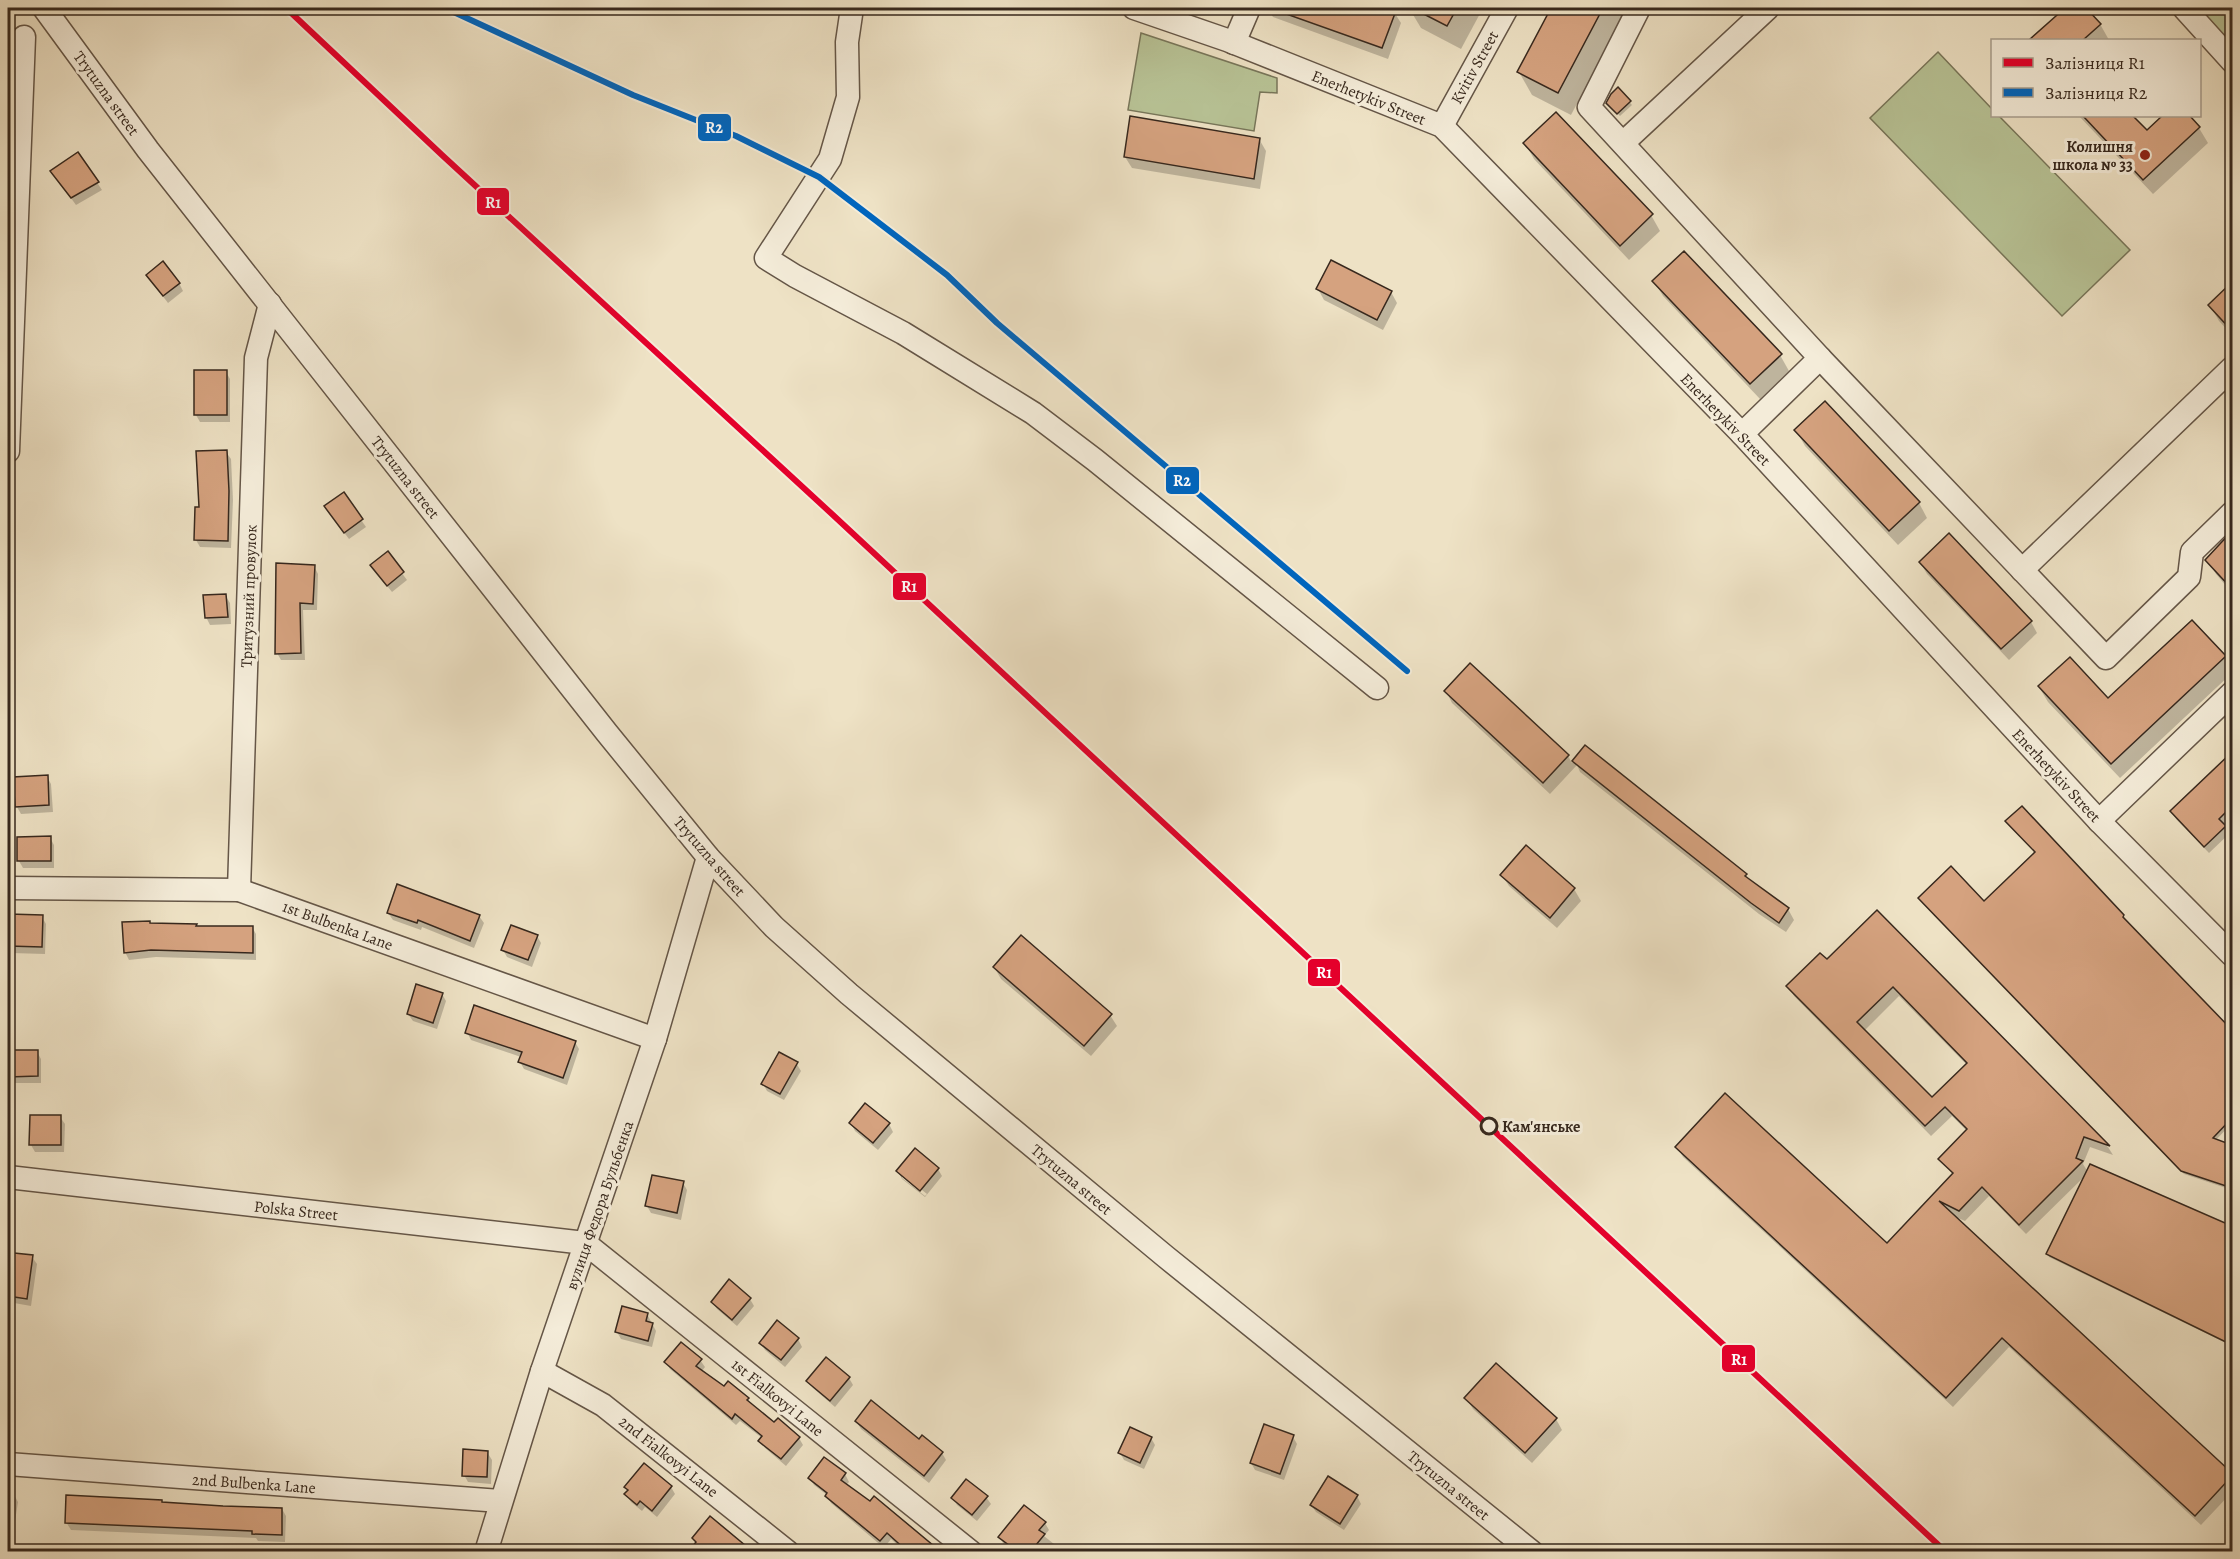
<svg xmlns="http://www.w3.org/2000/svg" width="2240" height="1559" font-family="Alegreya,serif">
  <rect width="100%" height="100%" fill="#eee2c5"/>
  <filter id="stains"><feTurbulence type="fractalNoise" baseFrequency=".00333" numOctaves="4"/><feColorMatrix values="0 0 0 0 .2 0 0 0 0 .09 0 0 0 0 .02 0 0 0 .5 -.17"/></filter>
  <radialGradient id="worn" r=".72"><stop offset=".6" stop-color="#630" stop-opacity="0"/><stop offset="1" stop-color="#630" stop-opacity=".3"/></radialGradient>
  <g fill="#b8c396" stroke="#78765a" stroke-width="1.5">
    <path d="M2198,8L2202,9L2229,8L2232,11V52Z"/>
    <path d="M1141,33L1277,78V93L1260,92L1254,131L1128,110Z"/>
    <path d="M1938,52L1992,109V116H1999L2130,250L2062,316L1870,118Z"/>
  </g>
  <g fill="#0003" fill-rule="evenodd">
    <path d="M1267,8H1383L1394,12L1401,23L1388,59L1273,17Z"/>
    <path d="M1409,8H1483L1461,49L1421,28Z"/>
    <path d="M1553,8H1624L1626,11L1571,115L1532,95L1519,72Z"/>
    <path d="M2067,8H2084L2100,24L2109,40H2032Z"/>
    <path d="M1618,89L1632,105L1620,116L1610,106Z"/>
    <path d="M2079,116H2131L2147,132L2164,116H2188L2199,128L2208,143L2153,194Z"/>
    <path d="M1259,139L1266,151L1260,189L1132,168L1125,157Z"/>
    <path d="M1525,143L1651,215L1660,231L1629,260L1534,159Z"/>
    <path d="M78,154L102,190L76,205L52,172Z"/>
    <path d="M1654,281L1780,355L1789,371L1760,399L1663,296Z"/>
    <path d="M152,282L179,283L183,291L168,303Z"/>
    <path d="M2232,284V335L2219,321L2210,305Z"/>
    <path d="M1318,289L1391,292L1397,303L1383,330L1324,300Z"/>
    <path d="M226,372L230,379V422H200L196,415Z"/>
    <path d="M1796,430L1919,503L1927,518L1898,545L1805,446Z"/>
    <path d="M226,452L231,459L233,500L231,548L200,547L196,540Z"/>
    <path d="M343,494L366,527L349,539L330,514Z"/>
    <path d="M2232,533V593L2216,574L2207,559Z"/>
    <path d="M387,553L407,580L392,592L376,572Z"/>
    <path d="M1920,562L2031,622L2037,633L2009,660L1927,574Z"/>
    <path d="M314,566L318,574L317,610H303L305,660H281L277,653Z"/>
    <path d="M225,595L230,603L231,624L210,625L206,617Z"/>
    <path d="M2225,657L2232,673L2120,778L2048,702L2039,687L2108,700Z"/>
    <path d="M1470,665L1568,756L1572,763L1585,747L1746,875L1750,882L1788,909L1794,920L1786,932L1759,914L1580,772L1577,765L1550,794L1452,703L1446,691Z"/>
    <path d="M2232,754V817L2224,825L2229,834L2209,853L2176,819L2172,812Z"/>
    <path d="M47,777L51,784L53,812L21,814L17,807Z"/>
    <path d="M50,838L54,845V868H23L19,861Z"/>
    <path d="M1526,847L1574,889L1581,901L1557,928L1509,886L1502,875Z"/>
    <path d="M2036,853L2123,916L2124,920L2232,1032V1123L2215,1141L2232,1147V1190L2184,1174L1920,899L1984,903Z"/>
    <path d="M1877,912L2108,1147L2113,1155L2090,1147L2083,1164L2088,1172L2091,1166L2232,1228V1346L2049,1257L2048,1254L2086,1175L2026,1234L1989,1196L1965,1221L1951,1215L2232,1475V1492L2201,1525L2009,1347L1953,1407L1683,1157L1677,1147L1888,1245L1953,1175L1940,1159L1967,1131L1952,1116L1931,1136L1794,996L1788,986L1827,962ZM1899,996L1967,1065L1932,1099L1864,1031Z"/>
    <path d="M388,913L479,916L484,923L474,948L422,927L421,930L393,920Z"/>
    <path d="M8,916L42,917L46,924L45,954L11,953L8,947Z"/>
    <path d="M151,925L252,927L256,934V960L156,957L129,960L125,952Z"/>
    <path d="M537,936L541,943L532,967L507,957L503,950Z"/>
    <path d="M994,967L1110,1015L1117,1026L1091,1056L1001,979Z"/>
    <path d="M442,994L446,1001L437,1029L413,1021L408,1014Z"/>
    <path d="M467,1032L575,1042L579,1049L567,1085L524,1069L520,1062L521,1057L471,1040Z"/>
    <path d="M8,1052H37L41,1059V1083H11L8,1077Z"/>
    <path d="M796,1063L801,1071L784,1100L767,1091L763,1084Z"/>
    <path d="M60,1117L65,1124L64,1152H35L31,1145Z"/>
    <path d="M851,1123L889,1124L893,1132L878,1150L855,1131Z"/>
    <path d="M938,1169L942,1176L925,1197L902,1179L898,1171ZM902,1174L927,1194L925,1196L902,1178Z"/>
    <path d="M683,1183L687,1190L681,1220L651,1213L647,1206Z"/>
    <path d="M32,1257L37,1264L31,1306L14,1303L9,1296Z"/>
    <path d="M750,1299L754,1306L737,1326L717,1309L712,1302Z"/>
    <path d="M647,1314L656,1331L652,1347L621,1339L617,1332Z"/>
    <path d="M798,1339L802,1347L785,1367L765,1350L761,1343Z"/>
    <path d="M700,1360L705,1367L702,1371L724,1388L748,1399L752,1406L774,1424L799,1438L803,1445L786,1466L765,1448L760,1441L762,1438L740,1421L736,1425L670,1369L666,1362Z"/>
    <path d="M849,1378L853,1385L835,1407L813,1388L808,1381Z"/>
    <path d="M1466,1398L1556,1419L1562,1430L1532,1463L1473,1409Z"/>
    <path d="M8,1418L11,1424L10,1448H8Z"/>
    <path d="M856,1421L920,1441L942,1453L946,1460L929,1483L861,1429Z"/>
    <path d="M1293,1437L1297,1444L1284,1480L1255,1470L1251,1463Z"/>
    <path d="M1151,1438L1155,1445L1144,1469L1124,1460L1120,1453Z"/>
    <path d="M487,1452L492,1460L491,1484L468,1482L464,1475Z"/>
    <path d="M824,1459L845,1474L849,1482L846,1485L921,1536L938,1552H905L891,1539L884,1548L831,1503L827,1495L814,1485L810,1478Z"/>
    <path d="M644,1465L671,1487L675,1494L657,1517L645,1507L642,1511L631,1502L626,1494L628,1492L626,1487Z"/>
    <path d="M1329,1478L1357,1496L1361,1504L1344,1530L1316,1512L1311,1505Z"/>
    <path d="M8,1494L14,1495L18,1502L10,1552H8Z"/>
    <path d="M986,1497L991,1504L977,1521L957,1505L953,1498Z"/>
    <path d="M163,1504L282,1509L286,1516L285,1542L258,1541L256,1538L71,1530L66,1522Z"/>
    <path d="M711,1518L752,1552H705L693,1538Z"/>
    <path d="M1045,1523L1049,1530L1044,1536L1064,1552H1013L1004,1545L1000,1537Z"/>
  </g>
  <g fill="#d5a27f" stroke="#37281d" stroke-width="1.5" fill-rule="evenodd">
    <path d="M1275,8H1397L1382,48L1275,10Z"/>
    <path d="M1412,8H1457L1447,26Z"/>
    <path d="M1551,8H1603L1558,93L1517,72Z"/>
    <path d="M2065,8H2086L2101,24L2083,40H2029Z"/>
    <path d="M1618,87L1631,101L1617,114L1606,103L1611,94Z"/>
    <path d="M1556,112L1653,214L1620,246L1523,143Z"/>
    <path d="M1130,116L1260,138L1254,179L1124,157Z"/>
    <path d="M2083,116H2133L2147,130L2162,116H2190L2200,127L2143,180Z"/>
    <path d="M78,152L99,182L71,198L50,171Z"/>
    <path d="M1684,251L1782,354L1750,384L1652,281Z"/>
    <path d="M1331,260L1392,291L1377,320L1316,289Z"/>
    <path d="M163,261L180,283L163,296L146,275Z"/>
    <path d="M2232,282V331L2208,305Z"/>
    <rect x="194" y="370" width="33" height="45"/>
    <path d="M1825,401L1920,502L1889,531L1794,430Z"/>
    <path d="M227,450L229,491L228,541L194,540L195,507H199L196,451Z"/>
    <path d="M344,492L363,519L344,533L324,506Z"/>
    <path d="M2232,531V589L2205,560Z"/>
    <path d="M1949,533L2032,621L2001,649L1919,562Z"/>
    <path d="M388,551L404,572L387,586L370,565Z"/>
    <path d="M276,563L315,565L313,604L300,603L301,653L275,654Z"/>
    <path d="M226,594L228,617L205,618L203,595Z"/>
    <path d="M2192,620L2226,656L2111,764L2038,686L2070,657L2108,698Z"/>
    <path d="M1470,663L1569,755L1543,783L1444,691Z"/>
    <path d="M1585,745L1747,874L1745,876L1789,908L1779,923L1751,903L1572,761Z"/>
    <path d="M2232,752V806L2219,819L2226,826L2204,847L2170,811Z"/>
    <path d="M48,775L49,805L15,807L13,777Z"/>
    <path d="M2022,806L2124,915L2123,917L2232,1030V1118L2213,1138L2232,1145V1188L2181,1171L1918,898L1951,866L1984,901L2035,852L2005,821Z"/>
    <path d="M51,836V861H17V837Z"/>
    <path d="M1526,845L1575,888L1550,918L1500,875Z"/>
    <path d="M397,884L480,915L470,941L418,920L417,923L387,913Z"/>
    <path d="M1877,910L2110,1146L2084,1137L2076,1158L2083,1161L2019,1225L1982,1187L1959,1211L1939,1201L2232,1473V1476L2195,1516L2002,1338L1946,1398L1675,1147L1725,1093L1887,1243L1953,1173L1938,1159L1967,1129L1945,1107L1925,1126L1786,986L1820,953L1827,959ZM1893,987L1967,1063L1932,1097L1857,1022Z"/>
    <path d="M8,914L43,915L42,947L8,946Z"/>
    <path d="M150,921V923L197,924L196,926H253V953L151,950L124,953L122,922Z"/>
    <path d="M511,925L538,935L528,960L501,950Z"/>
    <path d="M1021,935L1112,1014L1084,1046L993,967Z"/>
    <path d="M416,984L443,993L433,1023L407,1014Z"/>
    <path d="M474,1005L576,1041L563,1078L518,1062L522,1052L465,1033Z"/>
    <path d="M8,1050H38V1076L8,1077Z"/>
    <path d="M779,1052L798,1062L780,1094L761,1084Z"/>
    <path d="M865,1103L890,1123L873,1143L849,1123Z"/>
    <path d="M30,1115H61V1145H29Z"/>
    <path d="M915,1148L939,1168L920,1191L896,1171Z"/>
    <path d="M2090,1164L2232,1226V1345L2046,1254Z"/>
    <path d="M652,1175L684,1181L677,1213L645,1206Z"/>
    <path d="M14,1253L33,1255L27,1299L8,1296Z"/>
    <path d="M729,1279L751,1298L732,1320L711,1302Z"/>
    <path d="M622,1306L648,1313L646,1321L653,1323L648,1341L615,1332Z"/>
    <path d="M777,1320L799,1338L781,1360L759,1343Z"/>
    <path d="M681,1342L702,1359L696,1366L724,1386L728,1381L749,1398L747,1400L774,1422L778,1418L800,1437L781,1459L758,1441L762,1436L735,1414L732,1419L664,1362Z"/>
    <path d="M826,1357L850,1377L830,1401L806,1381Z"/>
    <path d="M1496,1363L1557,1418L1525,1453L1464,1398Z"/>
    <path d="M871,1400L919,1439L922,1435L943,1452L924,1476L855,1421Z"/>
    <path d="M1264,1424L1294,1435L1280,1474L1250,1463Z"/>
    <path d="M1130,1427L1152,1437L1140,1463L1118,1453Z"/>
    <path d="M463,1449L488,1451L487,1477L462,1476Z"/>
    <path d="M824,1457L846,1473L841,1480L870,1501L874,1496L940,1551H907L887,1533L880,1541L825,1496L827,1493L808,1478Z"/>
    <path d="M644,1463L672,1486L652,1511L640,1501L637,1505L624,1494L628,1490L624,1487Z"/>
    <path d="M1328,1476L1358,1495L1340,1524L1310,1505Z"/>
    <path d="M966,1479L988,1496L972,1515L951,1498Z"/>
    <path d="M66,1495L162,1500V1502L223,1506L282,1508V1535L252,1534V1531L65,1523Z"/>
    <path d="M1024,1505L1046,1522L1039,1530L1045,1534L1031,1551H1017L998,1537Z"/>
    <path d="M710,1516L752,1551H689L696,1542L692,1538Z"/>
  </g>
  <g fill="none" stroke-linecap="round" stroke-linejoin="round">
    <g stroke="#655647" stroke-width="25">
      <g id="minor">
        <path d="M44,8L148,150L607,733L708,857L774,927L849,994L1166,1257L1532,1552"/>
        <path d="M852,8L847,42L848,97L830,159L766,258L795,276L903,333L1033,413L1095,460L1377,688"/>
        <path d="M1134,8L1227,40L1442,126L1742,434L2099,821L2232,955"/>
        <path d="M1639,8L1589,107L1820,358L1742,434"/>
        <path d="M2184,8L2232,61"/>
        <path d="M1234,43L1249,8"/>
        <path d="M1442,126L1507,8"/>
        <path d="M1623,143L1768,8"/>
        <path d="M1820,358L2106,658L2189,577L2192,552L2232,513"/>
        <path d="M8,451L24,37"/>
        <path d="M2022,570L2232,368"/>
        <path d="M2099,821L2232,693"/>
        <path d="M8,888L239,890L655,1039"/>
        <path d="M239,890L256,358L270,304"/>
        <path d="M8,1177L585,1243L971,1552"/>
        <path d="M542,1371L603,1405L788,1552"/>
        <path d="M8,1464L500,1501"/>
        <path d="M486,1552L542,1371L655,1039L708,857"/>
      </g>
    </g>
    <use href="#minor" stroke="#f4ecd9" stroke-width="22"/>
    <g stroke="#f4ecd9" stroke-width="10">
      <path id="rail-1" d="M286,8L442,155L833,515L1946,1552"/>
    </g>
    <g stroke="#f4ecd9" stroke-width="10">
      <path id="rail-2" d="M445,8L633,95L736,136L819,177L947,275L997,323L1407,671"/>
    </g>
    <use href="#rail-1" stroke="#e4002b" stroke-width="6"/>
    <use href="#rail-2" stroke="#0065bd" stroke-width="6"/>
  </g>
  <circle fill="#8f2418" stroke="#f4ecd9" stroke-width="2" cx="2145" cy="155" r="6"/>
  <circle fill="#f4ecd9" stroke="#37281d" stroke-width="3" cx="1489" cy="1126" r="8"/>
  <g text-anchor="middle" stroke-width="6" stroke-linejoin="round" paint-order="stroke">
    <g font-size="16" fill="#37281d" stroke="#f4ecd9">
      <text transform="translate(1474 67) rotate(-61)" y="6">Kvitiv Street</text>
      <text transform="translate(107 93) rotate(54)" y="6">Trytuzna street</text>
      <text transform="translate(1369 97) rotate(22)" y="6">Enerhetykiv Street</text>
      <text transform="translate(1726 419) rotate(46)" y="6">Enerhetykiv Street</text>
      <text transform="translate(406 477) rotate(52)" y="6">Trytuzna street</text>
      <text transform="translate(248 596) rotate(-88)" y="6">Тритузний провулок</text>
      <text transform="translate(2057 775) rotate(47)" y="6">Enerhetykiv Street</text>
      <text transform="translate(710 856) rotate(49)" y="6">Trytuzna street</text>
      <text transform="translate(338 925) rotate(20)" y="6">1st Bulbenka Lane</text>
      <text transform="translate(1072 1179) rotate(40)" y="6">Trytuzna street</text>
      <text transform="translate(599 1205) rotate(-71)" y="6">вулиця Федора Бульбенка</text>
      <text transform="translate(296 1210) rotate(6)" y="6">Polska Street</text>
      <text transform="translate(778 1397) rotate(39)" y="6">1st Fialkovyi Lane</text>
      <text transform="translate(669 1456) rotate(38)" y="6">2nd Fialkovyi Lane</text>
      <text transform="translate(254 1483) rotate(4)" y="6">2nd Bulbenka Lane</text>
      <text transform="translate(1449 1485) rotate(39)" y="6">Trytuzna street</text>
    </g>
    <g font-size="16" font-weight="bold" fill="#37281d" stroke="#f4ecd9" text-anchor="end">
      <text x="2133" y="152">Колишня<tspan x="2133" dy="18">школа № 33</tspan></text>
    </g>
    <g font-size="16" font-weight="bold" fill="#37281d" stroke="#f4ecd9" text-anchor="start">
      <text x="1502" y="1132">Кам'янське</text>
    </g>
  </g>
  <g stroke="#f4ecd9" stroke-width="2">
    <rect x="697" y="113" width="35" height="29" rx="6" fill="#0065bd"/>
    <rect x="476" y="187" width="34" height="29" rx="6" fill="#e4002b"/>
    <rect x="1165" y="466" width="35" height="29" rx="6" fill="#0065bd"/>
    <rect x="892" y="572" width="35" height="29" rx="6" fill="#e4002b"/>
    <rect x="1307" y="958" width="34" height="29" rx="6" fill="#e4002b"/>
    <rect x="1721" y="1344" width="35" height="29" rx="6" fill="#e4002b"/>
  </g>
  <g font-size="16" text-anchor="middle" font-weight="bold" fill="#fff">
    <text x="714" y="133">R2</text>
    <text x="493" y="208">R1</text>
    <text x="1182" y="486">R2</text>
    <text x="909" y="592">R1</text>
    <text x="1324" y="978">R1</text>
    <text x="1739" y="1365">R1</text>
  </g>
  <rect width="2240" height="1559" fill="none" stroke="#eee2c5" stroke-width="30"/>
  <rect x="9" y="9" width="2222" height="1541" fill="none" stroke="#37281d" stroke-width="3"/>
  <rect x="15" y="15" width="2210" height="1529" fill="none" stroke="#37281d" stroke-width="1.5"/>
  <rect x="1991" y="39" width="210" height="78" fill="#f4ecd9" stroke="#a89e8e" stroke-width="1.5"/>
  <rect x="2003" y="58" width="30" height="9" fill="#e4002b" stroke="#a89e8e" stroke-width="1.5"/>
  <text x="2045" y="69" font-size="18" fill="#37281d">Залізниця R1</text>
  <rect x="2003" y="88" width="30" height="9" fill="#0065bd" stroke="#a89e8e" stroke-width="1.5"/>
  <text x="2045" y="99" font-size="18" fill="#37281d">Залізниця R2</text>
  <rect width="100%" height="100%" filter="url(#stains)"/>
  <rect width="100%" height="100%" fill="url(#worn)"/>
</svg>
